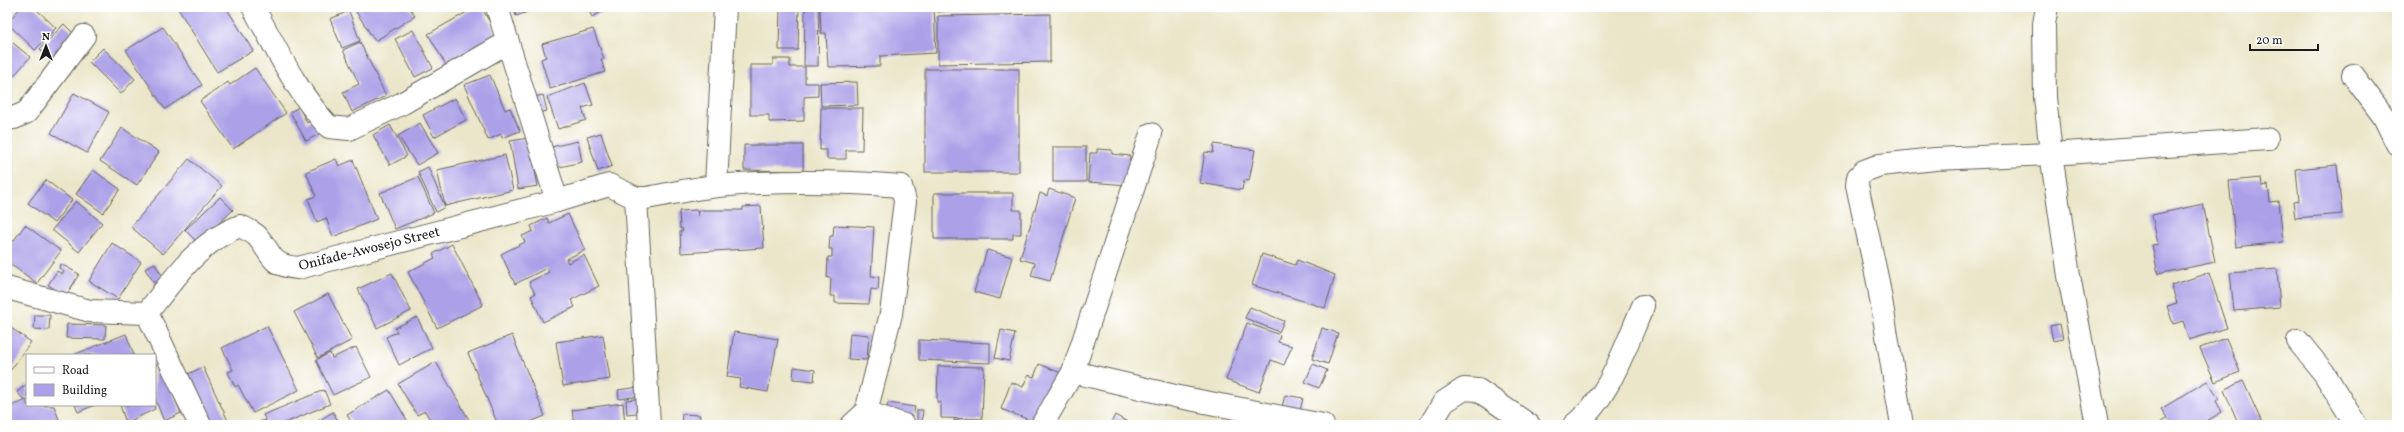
<svg xmlns="http://www.w3.org/2000/svg" width="2404" height="432" font-family="Vollkorn,serif">
  <rect width="100%" height="100%" fill="#fff"/>
  <filter id="ink" filterUnits="userSpaceOnUse"><feTurbulence type="fractalNoise" baseFrequency=".025" numOctaves="2"/><feDisplacementMap in="SourceGraphic" scale="8" xChannelSelector="R" yChannelSelector="G"/><feConvolveMatrix kernelMatrix="1 2 1 2 8 2 1 2 1" color-interpolation-filters="sRGB"/></filter>
  <filter id="wash" filterUnits="userSpaceOnUse"><feTurbulence type="fractalNoise" baseFrequency=".012" numOctaves="4" result="noise"/><feDisplacementMap in="SourceGraphic" scale="16" xChannelSelector="R" yChannelSelector="G"/><feGaussianBlur stdDeviation="0.9" result="paint"/><feColorMatrix in="noise" values="0 0 0 0 0 0 0 0 0 0 0 0 0 0 0 0 0 1.4 0 .05"/><feComposite in="paint" operator="in"/></filter>
  <g filter="url(#wash)">
    <rect width="100%" height="100%" fill="#ebe6c9"/>
    <g id="blocks">
      <g fill="#aca0e8">
        <path d="M21,7H34L56,28L35,50L7,23Z"/>
        <path d="M177,7H226L253,51L217,72Z"/>
        <path d="M353,7H409L415,16L375,41Z"/>
        <path d="M476,7H481L498,36L446,65L428,34Z"/>
        <path d="M513,7H526L528,12L516,16Z"/>
        <path d="M587,7H612L592,17Z"/>
        <path d="M780,7H799L798,50H779Z"/>
        <path d="M805,7H819L818,66H804Z"/>
        <path d="M820,7H934L936,53L880,56V66L828,67L826,33H821Z"/>
        <path d="M938,7H978V8L938,12Z"/>
        <path d="M349,11L360,41L342,48L330,19Z"/>
        <path d="M1050,14V62L938,64V16Z"/>
        <path d="M64,24L79,39L56,64L40,49Z"/>
        <path d="M163,27L202,85L165,109L126,50Z"/>
        <path d="M593,29L604,59H601L605,72L550,89L541,59L546,57L542,44Z"/>
        <path d="M413,30L433,68L415,77L395,39Z"/>
        <path d="M7,38L30,57L7,84Z"/>
        <path d="M360,42L386,96L352,112L343,92L359,84L343,50Z"/>
        <path d="M103,48L135,79L121,94L89,62Z"/>
        <path d="M773,59H790V67H805V83H818V96L804,97V121L769,122V115H750V65H773Z"/>
        <path d="M255,68L286,113L233,149L200,101L228,82L230,85Z"/>
        <rect x="925" y="69" width="94" height="103"/>
        <path d="M490,75L505,110L510,108L520,131L502,138L501,134L488,140L464,85Z"/>
        <path d="M857,82L858,105L821,106L820,83Z"/>
        <path d="M585,83L593,105L582,108L586,120L558,129L547,97Z"/>
        <path d="M74,93L109,112L87,153L51,133Z"/>
        <path d="M543,95L547,111L534,114L530,98Z"/>
        <path d="M455,98L466,120L434,137L423,115Z"/>
        <path d="M299,107L307,123L312,120L319,134L306,141L290,112Z"/>
        <path d="M821,108H863L862,150H846V159H827V150H820Z"/>
        <path d="M420,123L438,153L417,165L398,136Z"/>
        <path d="M390,125L407,156L390,165L373,135Z"/>
        <path d="M122,128L159,152L137,185L100,161Z"/>
        <path d="M601,133L612,166L598,171L587,137Z"/>
        <path d="M529,138L538,186L518,189L510,141Z"/>
        <path d="M578,141L582,162L555,168L551,147Z"/>
        <path d="M1214,144L1255,150L1249,181L1244,180L1242,190L1200,183L1205,152L1213,153Z"/>
        <path d="M744,145H803V171L744,170Z"/>
        <rect x="1053" y="147" width="33" height="35"/>
        <path d="M1097,149L1112,150V154L1130,156L1128,185L1088,182L1090,153H1097Z"/>
        <path d="M505,155L513,190L445,206L437,170Z"/>
        <path d="M189,159L222,186L163,254L131,227Z"/>
        <path d="M336,159L339,166L353,160L377,219L333,237L326,218L317,222L308,199L316,196L306,172Z"/>
        <path d="M2337,165L2342,214L2295,218L2293,202L2299,201L2296,169Z"/>
        <path d="M428,167L445,207L436,212L418,172Z"/>
        <path d="M93,170L120,189L103,213L76,194Z"/>
        <path d="M418,177L434,213L395,229L380,193Z"/>
        <path d="M2261,178L2262,186L2268,185L2270,202L2279,201L2283,242L2236,247L2229,181Z"/>
        <path d="M46,180L72,200L54,223L28,203Z"/>
        <path d="M1049,189L1075,198L1050,281L1031,276L1035,263L1020,259L1040,193L1047,196Z"/>
        <path d="M934,193H1013V210H1021V234H1013V239H934Z"/>
        <path d="M220,197L233,210L198,243L185,230Z"/>
        <path d="M76,201L102,223L79,252L52,230Z"/>
        <path d="M2203,204L2215,262L2158,274L2152,245L2158,244L2152,215Z"/>
        <path d="M761,206L764,248L681,253L680,231H683L682,228L680,229L679,211L697,210L698,216V210H743V207Z"/>
        <path d="M568,214L585,250L566,259L568,263L584,255L599,286L571,300L575,307L543,322L531,296L535,294L529,282L549,272L547,268L515,284L501,254L525,242L522,236L533,231L531,226L547,218L549,223Z"/>
        <path d="M25,225L61,251L37,283L7,262V250Z"/>
        <path d="M834,225L874,227L871,276L879,277L878,290L871,289L869,304L835,303V296H830L831,278H827L828,257H832V249H829L830,236H833Z"/>
        <path d="M112,243L141,262L118,299L89,281Z"/>
        <path d="M452,244L483,305L437,328L408,272L435,258L433,254Z"/>
        <path d="M987,250L1012,257L1000,299L974,292Z"/>
        <path d="M1262,254L1295,265L1297,260L1335,275L1325,308L1252,285Z"/>
        <path d="M154,263L166,281L157,287L145,269Z"/>
        <path d="M61,264L79,274L66,296L48,285L57,271L62,274L64,271L59,268Z"/>
        <path d="M2277,269L2280,307L2234,311L2230,273Z"/>
        <path d="M392,273L411,311L377,328L358,289Z"/>
        <path d="M2209,273L2227,328L2189,340L2183,321L2173,324L2167,306L2177,303L2171,285Z"/>
        <path d="M328,294L352,340L318,358L294,312Z"/>
        <path d="M1250,307L1284,321L1279,332L1245,318Z"/>
        <path d="M35,315H50L49,330L34,329Z"/>
        <path d="M417,317L432,348L399,365L386,337L397,332L395,328Z"/>
        <path d="M1247,323L1280,335L1278,342L1292,346L1284,365L1271,360L1259,392L1226,380Z"/>
        <path d="M67,324L106,325L105,339L66,338Z"/>
        <path d="M2060,324L2063,339L2053,341L2050,326Z"/>
        <path d="M7,325L31,342L7,375Z"/>
        <path d="M267,326L299,390L253,413L238,385L235,387L228,372L233,370L222,348Z"/>
        <path d="M1322,328L1338,333L1328,364L1312,359Z"/>
        <path d="M1001,330L1015,333L1009,361L995,358Z"/>
        <path d="M734,332L778,339L768,392L739,387L741,379L727,377Z"/>
        <path d="M850,333L869,335L867,360L848,359Z"/>
        <path d="M126,334L134,355H73Z"/>
        <path d="M512,335L545,416L523,425H498L468,353Z"/>
        <path d="M603,335L610,379L563,386L556,342Z"/>
        <path d="M2226,338L2240,372L2215,382L2200,348Z"/>
        <path d="M919,340L990,343V363L919,360Z"/>
        <path d="M356,347L371,377L333,395L316,360L330,353L332,358Z"/>
        <path d="M436,362L472,425H433L425,411L417,415L398,384Z"/>
        <path d="M160,363L181,413L164,421L155,399V365Z"/>
        <path d="M1039,364L1061,373L1040,424L1001,409L1011,382L1023,387L1028,375L1034,377Z"/>
        <path d="M1313,364L1327,370L1319,388L1305,382Z"/>
        <path d="M938,366L984,367L982,419L941,418V402H937Z"/>
        <path d="M203,367L230,425H207L184,376Z"/>
        <path d="M794,367L815,370L814,381L793,379Z"/>
        <path d="M2207,381L2219,399L2216,401L2222,412L2200,425H2162L2160,423L2167,418L2161,409Z"/>
        <path d="M2243,381L2263,425H2239L2224,390Z"/>
        <path d="M27,384V397L24,400L17,392Z"/>
        <path d="M639,387L640,396L619,399L618,390Z"/>
        <path d="M324,390L330,404L280,425H268L263,415Z"/>
        <path d="M389,390L410,425H353L347,415Z"/>
        <path d="M1285,395L1303,398L1300,411L1282,407Z"/>
        <path d="M643,398L645,412L627,414L626,400Z"/>
        <path d="M27,400V405L54,406L61,425H10L7,407Z"/>
        <path d="M623,403L625,425H574L572,410Z"/>
        <path d="M888,403L915,407L912,422L886,417Z"/>
        <path d="M75,405H95L78,412Z"/>
        <path d="M120,405H154L155,409L126,423Z"/>
        <path d="M917,410H923L922,423L917,422Z"/>
        <path d="M333,412L340,425H311Z"/>
        <path d="M682,414L700,415L699,425H681Z"/>
        <path d="M1115,415L1133,425H1110Z"/>
        <path d="M265,420L267,425H251Z"/>
        <path d="M954,420L979,423V425H954Z"/>
      </g>
    </g>
  </g>
  <g filter="url(#ink)">
    <use href="#blocks" fill-opacity="0" stroke="#646359" stroke-width="1"/>
    <g fill="none" stroke-linecap="round" stroke-linejoin="round">
      <g stroke="#646359" stroke-width="24">
        <g id="minor">
          <path d="M253,7C276,48 297,93 329,127L349,129L403,103L508,42"/>
          <path d="M497,7L557,201"/>
          <path d="M2047,7L2044,24L2045,97L2051,154L2069,276L2097,425"/>
          <path d="M2353,75L2384,117L2397,144"/>
          <path d="M7,117L14,118L27,112L84,36"/>
          <path d="M716,186L725,7"/>
          <path d="M636,198L649,425"/>
          <path d="M7,288L90,311L147,313L200,425"/>
          <path d="M147,313C173,280 199,241 240,226C246,229 253,232 257,236C274,255 268,265 298,268L557,201L609,185L636,198H646C670,194 694,188 718,186C779,180 840,181 901,186L905,201L891,314L866,412L852,425"/>
          <path d="M2298,341L2324,373L2356,425"/>
          <path d="M1073,372L1179,397L1323,425"/>
          <path d="M866,412L904,425"/>
          <path d="M1042,425L1073,372L1151,134"/>
          <path d="M1430,425L1444,402L1464,389L1478,390L1529,425"/>
          <path d="M1574,425C1609,400 1626,344 1643,306"/>
          <path d="M1902,425L1878,282L1857,185L1858,177L1864,171L1880,165L1935,159L2051,154L2267,139"/>
        </g>
      </g>
      <use href="#minor" stroke="#fff" stroke-width="22"/>
    </g>
  </g>
  <g text-anchor="middle" stroke-width="4" stroke-linejoin="round" paint-order="stroke">
    <g font-size="14" fill="#1c1c1c" stroke="#fff">
      <text transform="translate(369 248) rotate(-14)" y="5">Onifade-Awosejo Street</text>
    </g>
  </g>
  <rect width="2404" height="432" fill="none" stroke="#fff" stroke-width="24"/>
  <rect x="26" y="354" width="130" height="52" fill="#ffffff" stroke="#a4a4a4"/>
  <rect x="34" y="367" width="20" height="6" fill="#ffffff" stroke="#a4a4a4"/>
  <text x="62" y="374" font-size="12" fill="#1c1c1c">Road</text>
  <rect x="34" y="384" width="20" height="12" fill="#aca0e8" stroke="#a4a4a4"/>
  <text x="62" y="394" font-size="12" fill="#1c1c1c">Building</text>
  <g transform="translate(46 46)" stroke="#ffffff" stroke-width="3" paint-order="stroke">
  <path d="M0-3L7 15L0 10L-7 15Z" fill="#1c1c1c"/>
  <text y="-6" font-size="11" font-weight="bold" text-anchor="middle" fill="#1c1c1c">N</text>
  </g>
  <path d="M2250 44v6h68v-6" fill="none" stroke="#1c1c1c" stroke-width="2"/>
  <text x="2256" y="44" font-size="12" fill="#1c1c1c" stroke="#ffffff" stroke-width="3" paint-order="stroke">20 m</text>
</svg>
